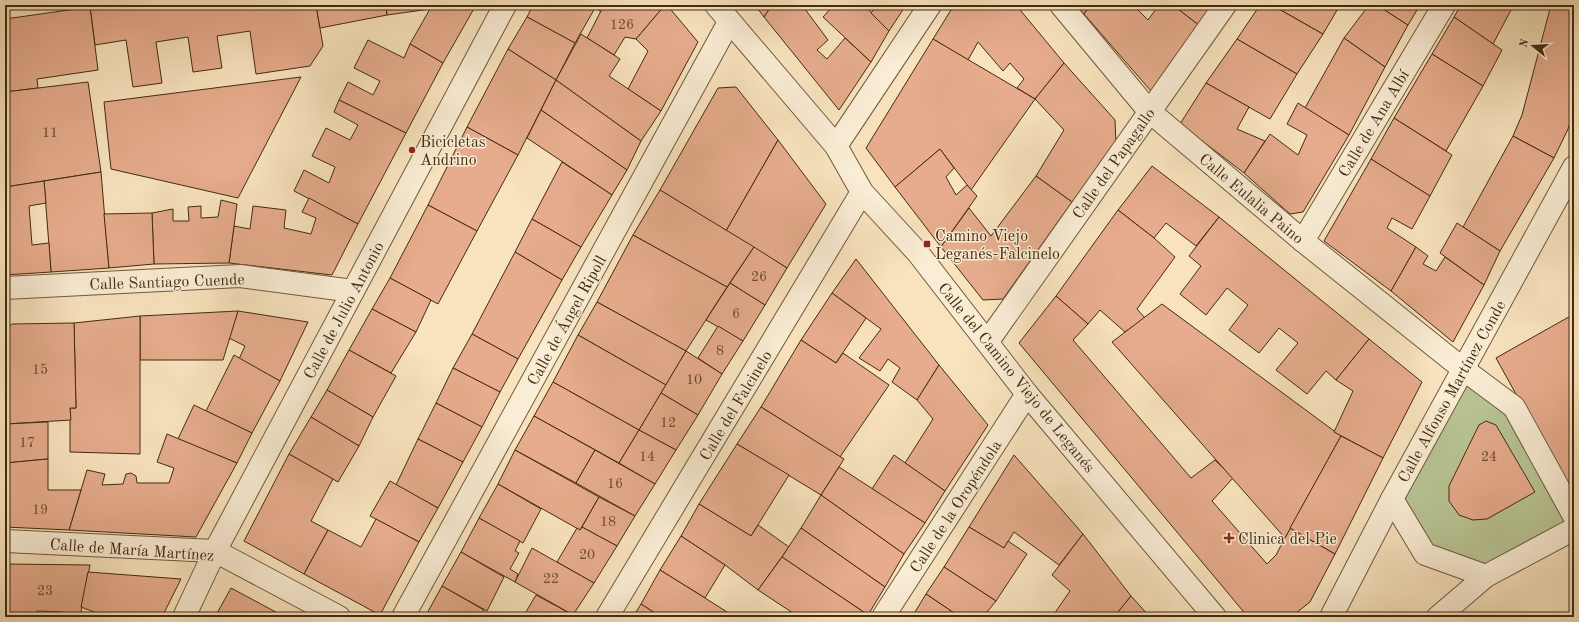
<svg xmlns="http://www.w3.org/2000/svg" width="1579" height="622" font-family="'Old Standard TT',serif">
  <rect width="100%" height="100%" fill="#f8e3be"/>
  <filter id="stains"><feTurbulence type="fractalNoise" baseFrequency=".005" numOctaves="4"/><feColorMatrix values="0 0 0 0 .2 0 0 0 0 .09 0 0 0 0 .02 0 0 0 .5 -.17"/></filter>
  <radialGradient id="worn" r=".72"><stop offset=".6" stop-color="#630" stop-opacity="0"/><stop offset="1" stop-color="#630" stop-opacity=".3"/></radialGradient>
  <path fill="#b9c595" stroke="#7e7852" d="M1463,369L1514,407L1574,516L1486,576L1425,554L1392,499Z"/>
  <g fill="#e6ac8d" stroke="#432b0f">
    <path d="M106,5H316L323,46L310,66L256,74L250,31L217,36L222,68L193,72L188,37L156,42L162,83L133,87L126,40L95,45L90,7Z"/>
    <path d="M316,5H386L387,15L320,28Z"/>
    <path d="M386,5H476L443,63L410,44L430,9L387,15Z"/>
    <path d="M533,5H592L595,8L575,43L527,17Z"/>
    <path d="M592,5H604L601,12Z"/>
    <path d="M604,5H665L636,39L625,37L614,55L587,38Z"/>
    <path d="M665,5H667L698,42L661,111L628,89L648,51L636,39Z"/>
    <path d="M755,5H772L764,17Z"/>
    <path d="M772,5H802L828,40L817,50L827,59L845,38L871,62L839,110L764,17Z"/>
    <path d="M834,5H864L889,31L871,62L823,17Z"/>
    <path d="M877,5H906L889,31L871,13Z"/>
    <path d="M954,5H1016L1064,63L1035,99L1017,88L1024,79L1010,63L1003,71L978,42L968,60L933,39Z"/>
    <path d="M1076,5H1091L1084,14Z"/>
    <path d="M1091,5H1133L1148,20L1156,9L1150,5H1173L1200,26L1151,91L1084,14Z"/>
    <path d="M1173,5H1216L1200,26Z"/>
    <path d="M1260,5H1272L1323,34L1297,74L1237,39Z"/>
    <path d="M1272,5H1340L1323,34Z"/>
    <path d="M1369,5H1377L1408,25L1385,67L1344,38Z"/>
    <path d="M1377,5H1420L1408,25Z"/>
    <path d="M1461,5H1504L1511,10L1493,44L1454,17Z"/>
    <path d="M1551,5H1574V109L1568,129L1554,158L1513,136L1522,115Z"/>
    <path d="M90,7L98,70L37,79L38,88L5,92V19Z"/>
    <path d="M527,17L575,43L556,80L508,49Z"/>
    <path d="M1454,17L1502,50L1483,86L1432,54Z"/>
    <path d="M581,34L620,59L609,76L661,111L641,141L556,80Z"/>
    <path d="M1344,38L1385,67L1349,135L1305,108Z"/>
    <path d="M933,39L1035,99L971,190L940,149L895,187L866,148Z"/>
    <path d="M1237,39L1297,74L1270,119L1206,83Z"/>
    <path d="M368,40L404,58L410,44L443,63L406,133L339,100L348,82L373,95L380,81L354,68Z"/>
    <path d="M508,49L556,80L518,155L467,127Z"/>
    <path d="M1432,54L1483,86L1446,151L1394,118Z"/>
    <path d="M1064,63L1115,120L1116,144L1072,202L1036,176L1064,130L1035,99Z"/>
    <path d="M301,77L238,198L111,169L104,102Z"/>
    <path d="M556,80L641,141L627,170L541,110Z"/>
    <path d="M88,82L101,172L5,187V92Z"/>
    <path d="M1206,83L1249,107L1237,129L1265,141L1244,173L1180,124Z"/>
    <path d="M736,87L778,140L726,231L660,190L718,88Z"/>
    <path d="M339,100L406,133L358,224L294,191L304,170L329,183L335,167L312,156L326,128L350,140L358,125L334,112Z"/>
    <path d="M1298,103L1349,135L1303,212L1290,214L1244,173L1270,134L1298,155L1307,135L1287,124Z"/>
    <path d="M541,110L627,170L612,195L527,138Z"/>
    <path d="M1394,118L1452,155L1430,196L1371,159Z"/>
    <path d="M467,127L518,155L477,231L428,205Z"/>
    <path d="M1513,136L1554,158L1500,251L1463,227Z"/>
    <path d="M778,140L826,204L787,268L726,231Z"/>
    <path d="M940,149L954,168L946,177L956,195L967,185L977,196L941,247L895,187Z"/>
    <path d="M1371,159L1430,196L1412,229L1392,218L1387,228L1416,247L1391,291L1324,241Z"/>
    <path d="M562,162L612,195L581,247L532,219Z"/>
    <path d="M1152,166L1219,217L1196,246L1166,223L1154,238L1118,210Z"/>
    <path d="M101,172L109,268L51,272L44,181Z"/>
    <path d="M1036,176L1072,202L1003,299L983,300L941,247L969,208L991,236Z"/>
    <path d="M44,181L46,203L29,206L32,245L49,243L51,272L5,275V187Z"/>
    <path d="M660,190L754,247L727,287L633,235Z"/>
    <path d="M309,198L358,224L332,275L229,263L234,226L250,229L253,206L286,210L284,228L311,234L316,218L302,212Z"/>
    <path d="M221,200L237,204L229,263L154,264L152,213L173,209V221H189L188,207L201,206V218L218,217Z"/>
    <path d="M428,205L477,231L438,304L390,278Z"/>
    <path d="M1118,210L1154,238L1175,257L1137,309L1145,318L1125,332L1100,310L1088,324L1056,296Z"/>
    <path d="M152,213L154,264L109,268L104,214Z"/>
    <path d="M1219,217L1369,339L1336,380L1326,371L1307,394L1276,370L1298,343L1279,328L1259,353L1229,330L1248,305L1227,288L1206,315L1180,294L1201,266L1189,256Z"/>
    <path d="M532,219L581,247L562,280L515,252Z"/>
    <path d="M1457,223L1500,251L1484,285L1440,253Z"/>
    <path d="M633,235L727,287L686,351L597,302Z"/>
    <path d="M754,247L787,268L765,305L730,283Z"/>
    <path d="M1416,247L1428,256L1423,264L1436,271L1445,257L1484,285L1453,342L1391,291Z"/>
    <path d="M515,252L562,280L518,359L472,334Z"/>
    <path d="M856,259L939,365L917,400L892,382L900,368L888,359L880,371L859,358L881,329L832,293Z"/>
    <path d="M390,278L431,300L416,332L372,309Z"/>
    <path d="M730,283L765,305L743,341L706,320Z"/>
    <path d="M832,293L866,318L836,363L801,340Z"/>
    <path d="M1056,296L1088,324L1073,340L1191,478L1215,460L1233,478L1212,501L1267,564L1276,555L1290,528L1335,554L1310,602L1291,617H1248L1019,343Z"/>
    <path d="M597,302L686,351L666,385L578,335Z"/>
    <path d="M1162,304L1341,436L1285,538L1112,342Z"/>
    <path d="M372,309L416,332L391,373L349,350Z"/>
    <path d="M238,311L308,322L280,381L239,359L245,346L229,338Z"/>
    <path d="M238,311L223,360H140V316Z"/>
    <path d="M1574,314V487L1569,490L1496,358Z"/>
    <path d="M140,316V454L70,452V408H76L74,323Z"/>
    <path d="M74,323L76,408H70L71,420L5,424V331L12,324Z"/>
    <path d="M718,326L743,341L722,374L698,358Z"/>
    <path d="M472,334L518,359L500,392L453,368Z"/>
    <path d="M578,335L666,385L639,430L553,382Z"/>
    <path d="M1369,339L1422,382L1383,458L1334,432L1353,391L1336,380Z"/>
    <path d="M801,340L836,363L843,353L889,385L840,457L761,407Z"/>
    <path d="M349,350L396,376L373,417L327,390Z"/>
    <path d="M686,351L722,374L698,415L661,393Z"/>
    <path d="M234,355L280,381L252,433L206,411Z"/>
    <path d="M939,365L988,425L945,491L905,463L933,419L917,400Z"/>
    <path d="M453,368L500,392L482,427L436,403Z"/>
    <path d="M553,382L639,430L619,463L534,416Z"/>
    <path d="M327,390L373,417L359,446L311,417Z"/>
    <path d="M661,393L698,415L676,450L639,430Z"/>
    <path d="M436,403L482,427L463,462L418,439Z"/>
    <path d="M194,405L252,433L237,463L178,439Z"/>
    <path d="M761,407L844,459L821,495L737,444Z"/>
    <path d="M534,416L595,450L576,483L515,450Z"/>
    <path d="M311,417L359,446L338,482L289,454Z"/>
    <path d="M1486,421L1496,425L1535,492L1487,519L1473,520L1459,515L1449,501V486L1479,425Z"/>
    <path d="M48,422V459L5,463V424Z"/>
    <path d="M639,430L676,450L655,484L619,463Z"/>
    <path d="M167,434L237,463L196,537L69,530L87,470L105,474L102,485L123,484L126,474L131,473L136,476L137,483H169L174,468L157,462Z"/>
    <path d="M1341,436L1383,458L1335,554L1290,528Z"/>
    <path d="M418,439L463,462L438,508L396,485Z"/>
    <path d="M737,444L789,475L751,536L699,504Z"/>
    <path d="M515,450L599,497L580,530L498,484Z"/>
    <path d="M595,450L655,484L635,516L576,483Z"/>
    <path d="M289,454L333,479L311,521L328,530L304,574L244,541Z"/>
    <path d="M894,455L945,491L925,523L872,489Z"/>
    <path d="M1014,455L1083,534L1059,565L1014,532L1004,548L969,527Z"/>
    <path d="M48,459V490H81L69,530L5,527V463Z"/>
    <path d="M839,467L925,523L904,554L821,495Z"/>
    <path d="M390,481L438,508L419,542L370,516Z"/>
    <path d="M498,484L541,509L523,543L479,518Z"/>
    <path d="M821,495L904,554L885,587L801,528Z"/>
    <path d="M599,497L635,516L617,546L582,527Z"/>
    <path d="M699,504L751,536L758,525L789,547L758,590L725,565L681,536Z"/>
    <path d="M479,518L520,541L515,551L519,553L510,569L518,574L515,582L461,552Z"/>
    <path d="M376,519L419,542L380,615L304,574L328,530L361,547Z"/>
    <path d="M582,527L617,546L594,583L557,562L577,528L580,530Z"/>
    <path d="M969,527L1004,548L1008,541L1027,554L996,601L944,567Z"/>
    <path d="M801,528L885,587L868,615L782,557Z"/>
    <path d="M1083,534L1131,596L1114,617H1103L1099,614L1097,617H1052L1070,591L1052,575Z"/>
    <path d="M681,536L725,565L705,598L660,570Z"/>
    <path d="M532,548L594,583L573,615L515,582Z"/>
    <path d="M461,552L504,577L487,611L442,586Z"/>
    <path d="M782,557L868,615L866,617H799L758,590Z"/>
    <path d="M5,564L90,565L80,617H61L62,612L37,611V617H5Z"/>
    <path d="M944,567L996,601L983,617H960L926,594Z"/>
    <path d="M660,570L705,598L735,617H661L641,604Z"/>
    <path d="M88,572L181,579L162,617H102V615L81,607Z"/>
    <path d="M442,586L484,610L480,617H425Z"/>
    <path d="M231,588L285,617H215Z"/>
    <path d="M926,594L960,617H912Z"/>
    <path d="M536,595L573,615L572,617H523Z"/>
    <path d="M1131,596L1150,617H1114Z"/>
    <path d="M641,604L661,617H633Z"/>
  </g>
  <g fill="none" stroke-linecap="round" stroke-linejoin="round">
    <g stroke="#70593b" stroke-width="24">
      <path id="pedestrian" d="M1463,369L1514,407L1574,516"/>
    </g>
    <g stroke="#70593b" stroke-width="24">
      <g id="minor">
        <path d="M1061,5L1149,111L1303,241L1463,369"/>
        <path d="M836,146L930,5"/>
        <path d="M1303,241L1444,5"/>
        <path d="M5,288L240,276L353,291"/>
        <path d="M988,341L1225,5"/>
        <path d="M1392,499L1425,554L1486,576"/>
        <path d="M5,541L215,551L339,617"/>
        <path d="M184,617L215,551L505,5"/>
        <path d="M403,617L729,22"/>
        <path d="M607,617L862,192"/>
        <path d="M883,617L1027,394"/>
        <path d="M1331,617L1392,499L1574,167"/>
        <path d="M1438,617L1486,576L1574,529"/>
      </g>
    </g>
    <g stroke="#70593b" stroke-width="24">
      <path id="tertiary" d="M716,5L836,146L862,192L918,253L1027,394L1215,617"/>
    </g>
    <use href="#pedestrian" stroke="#faedd5" stroke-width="22"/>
    <use href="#minor" stroke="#faedd5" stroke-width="22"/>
    <use href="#tertiary" stroke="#faedd5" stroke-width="22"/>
  </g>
  <g fill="#8f2418" stroke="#faedd5" stroke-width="1.5">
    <circle cx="412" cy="150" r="4"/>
    <rect x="923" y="240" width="8" height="8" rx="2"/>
    <path d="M1227 532h4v4h4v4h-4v4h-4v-4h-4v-4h4z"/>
  </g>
  <g text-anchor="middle" stroke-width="3" stroke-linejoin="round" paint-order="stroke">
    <g font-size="14" fill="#6c4b2e">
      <text x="622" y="29">126</text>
      <text x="50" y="137">11</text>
      <text x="759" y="281">26</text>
      <text x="736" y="318">6</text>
      <text x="720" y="355">8</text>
      <text x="40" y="374">15</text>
      <text x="694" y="384">10</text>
      <text x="668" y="427">12</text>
      <text x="27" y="447">17</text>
      <text x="647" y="461">14</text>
      <text x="1489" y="461">24</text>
      <text x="615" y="488">16</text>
      <text x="40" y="514">19</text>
      <text x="608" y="526">18</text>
      <text x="587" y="559">20</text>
      <text x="551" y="583">22</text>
      <text x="45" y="595">23</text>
    </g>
    <g font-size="16" fill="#432b0f" stroke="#faedd5">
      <text transform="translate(1373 123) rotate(-59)" y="6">Calle de Ana Albí</text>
      <text transform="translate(1113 163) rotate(-55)" y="6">Calle del Papagallo</text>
      <text transform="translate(1252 198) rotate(40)" y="6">Calle Eulalia Paino</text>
      <text transform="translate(167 281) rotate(-2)" y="6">Calle Santiago Cuende</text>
      <text transform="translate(343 310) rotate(-62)" y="6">Calle de Julio Antonio</text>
      <text transform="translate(566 320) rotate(-61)" y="6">Calle de Ángel Ripoll</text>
      <text transform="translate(1017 377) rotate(51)" y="6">Calle del Camino Viejo de Leganés</text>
      <text transform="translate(1451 391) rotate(-61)" y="6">Calle Alfonso Martínez Conde</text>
      <text transform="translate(735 405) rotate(-59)" y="6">Calle del Falcinelo</text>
      <text transform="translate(955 506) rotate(-57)" y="6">Calle de la Oropéndola</text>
      <text transform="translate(132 549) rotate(4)" y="6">Calle de María Martínez</text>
    </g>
    <g font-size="16" fill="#432b0f" stroke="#faedd5" text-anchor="start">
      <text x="420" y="147">Bicicletas<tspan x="420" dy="18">Andrino</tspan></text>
      <text x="935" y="241">Camino Viejo<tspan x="935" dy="18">Leganés-Falcinelo</tspan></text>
      <text x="1238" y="544">Clinica del Pie</text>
    </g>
  </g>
  <rect width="1579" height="622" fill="none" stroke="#f8e3be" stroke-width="20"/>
  <rect x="6" y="6" width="1567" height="610" fill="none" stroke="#432b0f" stroke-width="2"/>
  <rect x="10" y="10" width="1559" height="602" fill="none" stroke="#432b0f"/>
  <g transform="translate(1533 46) rotate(288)" stroke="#faedd5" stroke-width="3" paint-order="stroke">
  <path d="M0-3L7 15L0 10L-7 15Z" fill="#432b0f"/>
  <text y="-6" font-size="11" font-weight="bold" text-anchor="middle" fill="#432b0f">N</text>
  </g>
  <rect width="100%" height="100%" filter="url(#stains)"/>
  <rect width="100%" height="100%" fill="url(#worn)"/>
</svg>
